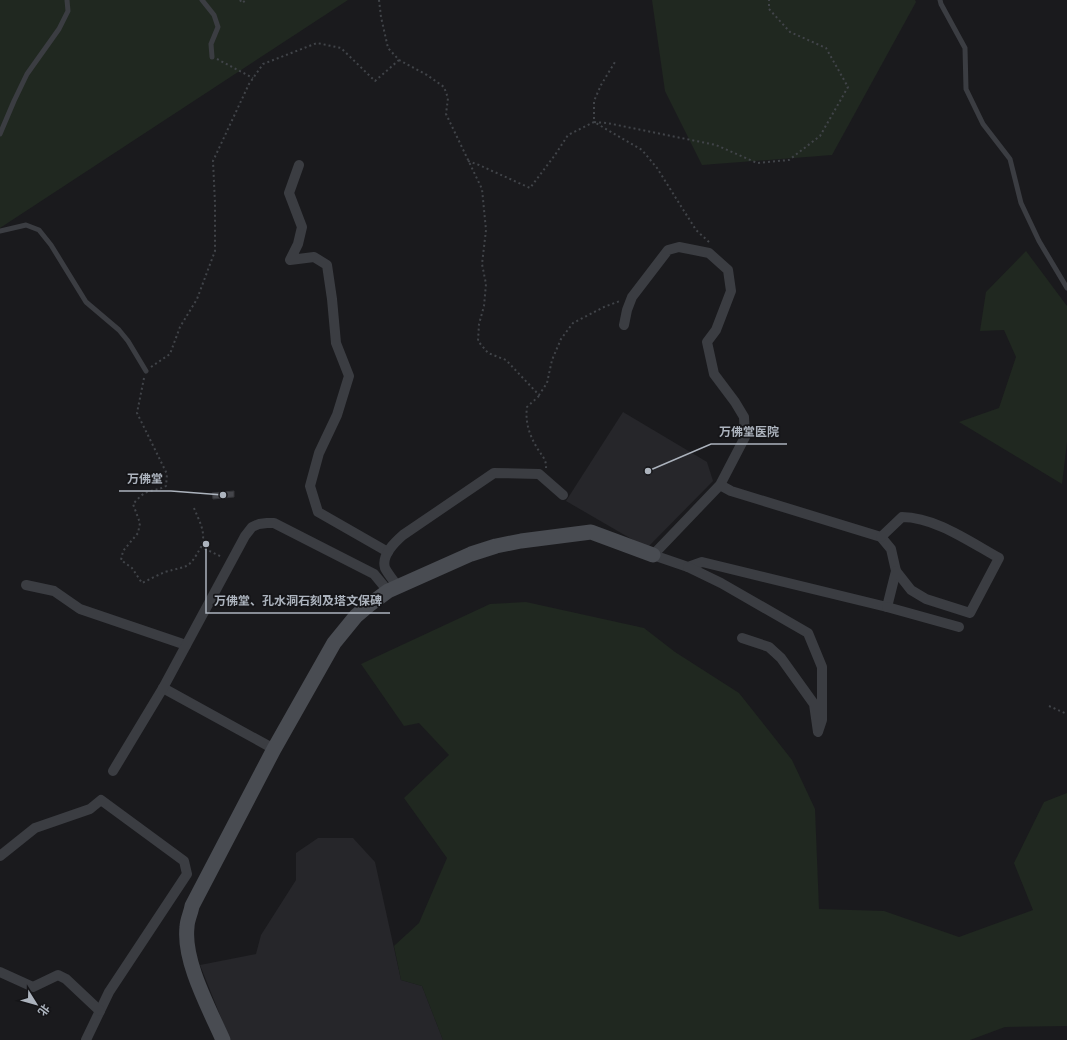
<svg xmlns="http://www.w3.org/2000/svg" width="1067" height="1040" font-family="'Public Sans','Noto Sans SC',sans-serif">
  <rect width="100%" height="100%" fill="#1a1a1d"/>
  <g fill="#26262a">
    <path d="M623,412L707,462L713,481L647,548L566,501Z"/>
    <path d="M318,838H353L375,862L401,980L422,986L443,1040H230L200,965L256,954L261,935L296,880V853Z"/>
  </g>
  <g fill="#202820">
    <path d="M0,0H348L0,228Z"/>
    <path d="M652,0H915L916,2L832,155L702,165L665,91Z"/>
    <path d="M1026,251L1067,306V442L1062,484L959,422L999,408L1016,357L1004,330L980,331L986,292Z"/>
    <path d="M526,602L644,628L675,652L739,693L792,760L815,809L819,909L884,911L959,937L1033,910L1014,863L1044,802L1067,793V1026L1005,1027L970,1040H443L422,986L401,980L394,946L419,923L447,858L404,798L449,755L419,723L404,726L361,664L490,604Z"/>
  </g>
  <path fill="#44454a" stroke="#343539" d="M234,491V497L213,499L212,493Z"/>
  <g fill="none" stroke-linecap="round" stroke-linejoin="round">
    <g stroke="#414449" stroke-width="2" stroke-dasharray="2 3" stroke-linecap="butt">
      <path d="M240,0L242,3L246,0"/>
      <path d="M379,0L381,17L388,48L399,60L427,75L444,87L448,98L446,114L482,189L486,230L482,264L486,284L484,306L479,324L478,341L488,353L506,360L539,395L547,383L552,360L561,339L573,323L604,307L620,301"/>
      <path d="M217,59L253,78"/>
      <path d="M468,161L479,165L530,188L555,155L568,135L594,122V101L601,85L615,62"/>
      <path d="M709,242L696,230L657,168L642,150L594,122L607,123L716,145L757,163L789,160L820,136L848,87L826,48L790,32L769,9V0"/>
      <path d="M151,367L170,354L180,327L197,299L215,251V203L213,161L249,84L263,64L317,43L341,48L375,81L399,60"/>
      <path d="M144,378L137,413L167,474L166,486C161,489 157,489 151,491C143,492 138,499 133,504L140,523L138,533L123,551L121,560L132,568L142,583C150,579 158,575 165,572C189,565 188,570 201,547L222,557"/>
      <path d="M539,396L527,407C525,421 529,434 536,446C540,454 547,459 546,468"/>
      <path d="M194,508C199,521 207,533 201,547"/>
      <path d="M1049,706L1067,714"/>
    </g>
    <g stroke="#3b3d42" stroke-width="5">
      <path d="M202,0L214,15L218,27L211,44L212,57"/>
      <path d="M940,0L941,4L965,48L966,89L983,124L1010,159L1021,203L1039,241L1067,288"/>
      <path d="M0,134L14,101L27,74L59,29L68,11L67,0"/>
      <path d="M0,231L26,225L39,230L51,245L86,302L119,330L128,341L146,371"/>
    </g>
    <g stroke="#3b3d42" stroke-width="10">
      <path d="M299,165L289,193L302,227L298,244L290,260L314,257L327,265L332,299L336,343L349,376L337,415L319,453L310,486L318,512L388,552"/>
      <path d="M624,325L627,310L632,297L668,250L679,247L709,253L728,270L731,291L716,330L707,342L714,374L735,402L744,417L745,437L720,485L653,555L688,567L702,562L887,607L896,571L891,549L881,537L731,491L720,485"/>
      <path d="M881,537L902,517C935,517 970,542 999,558L970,613L926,599L911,590L896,571"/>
      <path d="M688,567L721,583L808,633L822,667V720L818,732L814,704L781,658L769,647L742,638"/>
      <path d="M26,585L54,591L80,609L186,645"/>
      <path d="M398,587C394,581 388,574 385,568C381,555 395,542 403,535L494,473L539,474L563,495"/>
      <path d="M887,607L959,627"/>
      <path d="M163,688L274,749"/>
      <path d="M113,771L163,688L245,536L252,527L259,524L267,523H274L374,574L388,591"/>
      <path d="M0,856L35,828L90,809L101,800L184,861L187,874L109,992L86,1040"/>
      <path d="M0,972L33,987L58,975L66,979L100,1011"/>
    </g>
    <path stroke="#494c52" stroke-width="15" d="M223,1040C209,1008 183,961 187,927C187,920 191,913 192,906L274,749L334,643L356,616L369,605L388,591L471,554L496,546L521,541L591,532L653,555"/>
  </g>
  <path fill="none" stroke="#acb3bd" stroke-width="1.5" d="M648 471L711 444H787M223 495L171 491H119M206 544L206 613H390"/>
  <g fill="#acb3bd" stroke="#151518" stroke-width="1.5">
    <circle cx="648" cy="471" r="4"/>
    <circle cx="223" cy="495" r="4"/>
    <circle cx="206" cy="544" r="4"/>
  </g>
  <g font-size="12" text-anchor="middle" font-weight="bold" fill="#acb3bd" stroke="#151518" stroke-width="3.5" stroke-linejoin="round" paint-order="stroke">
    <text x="749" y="436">万佛堂医院</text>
    <text x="145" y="483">万佛堂</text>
    <text x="298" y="605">万佛堂、孔水洞石刻及塔文保碑</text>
  </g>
  <g transform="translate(36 1004) rotate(127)" stroke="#151518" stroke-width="3" paint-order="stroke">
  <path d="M0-3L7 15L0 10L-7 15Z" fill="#acb3bd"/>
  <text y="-6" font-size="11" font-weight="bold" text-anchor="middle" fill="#acb3bd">北</text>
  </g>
</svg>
